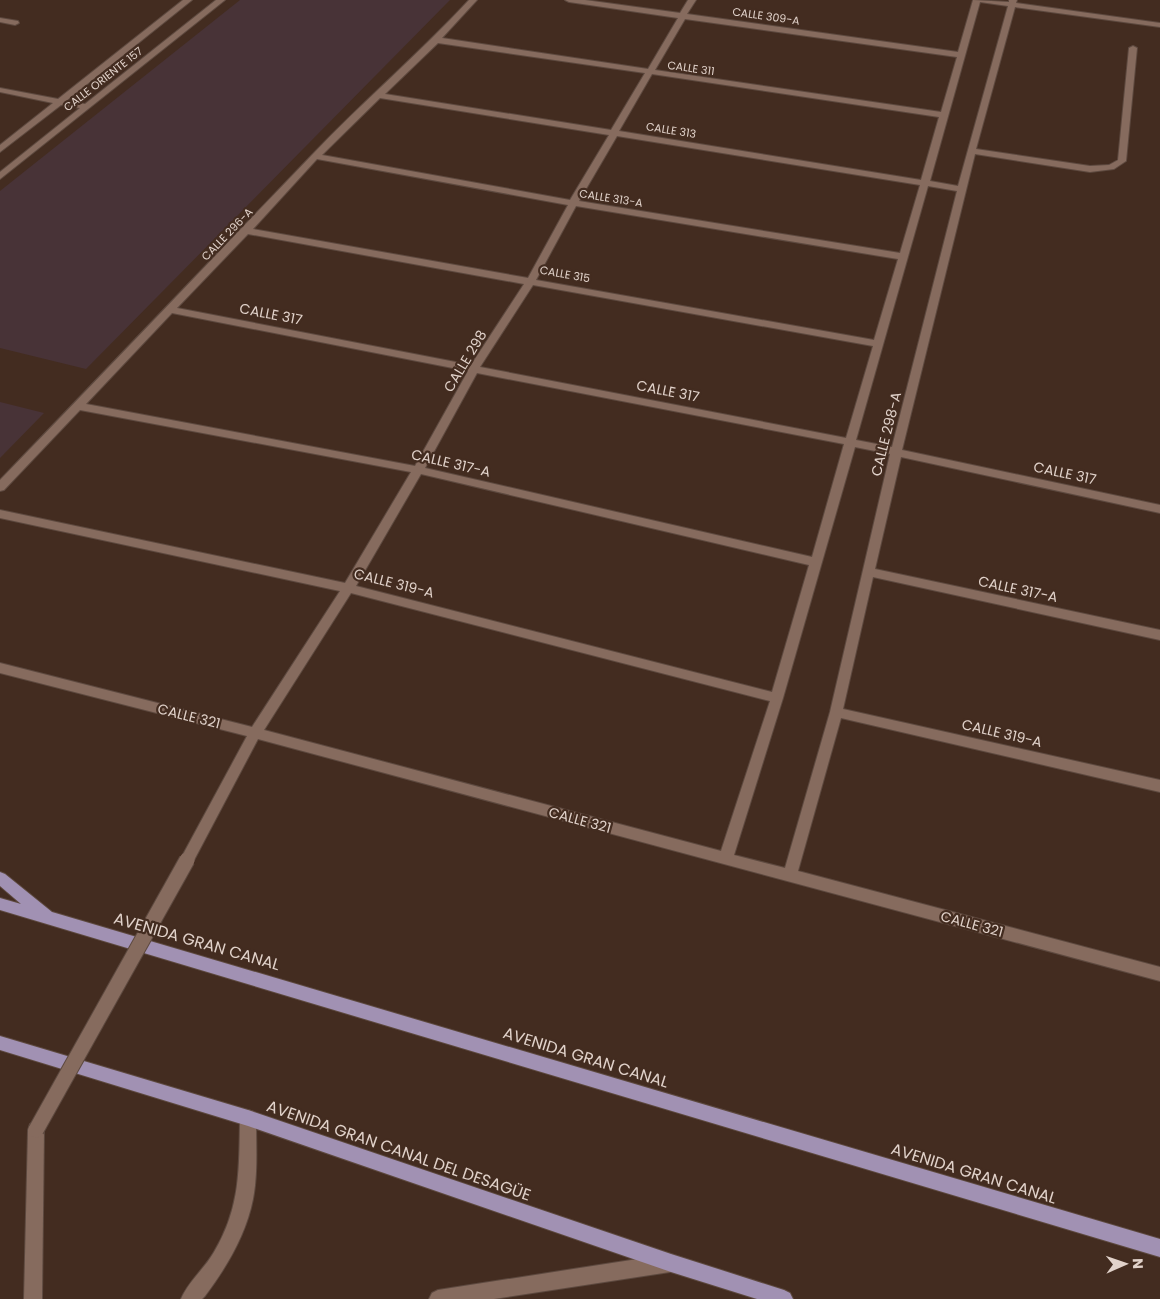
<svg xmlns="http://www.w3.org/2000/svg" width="1160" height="1299" font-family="Poppins,sans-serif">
  <rect width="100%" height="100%" fill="#432c20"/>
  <g fill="#483337">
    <path d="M240,0H450L86,369L0,348V191Z"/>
    <path d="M0,402L44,413L0,458Z"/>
  </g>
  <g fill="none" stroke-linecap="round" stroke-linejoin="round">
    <g stroke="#5d493f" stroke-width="2">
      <g id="minor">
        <path d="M183,0H192L66,101L85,104L216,0H225L0,179V172L80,108L61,105L0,152V145L53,103L0,92V88L58,99Z"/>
        <path d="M469,0H477L442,38L648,69L678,18L569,2L565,0H585L680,13L688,0H696L687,14L958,52L973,0L1009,2V0H1017L1016,3L1160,23V27L1015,7L976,149L1090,166L1109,165L1118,160L1129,48L1133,46L1137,48L1126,161L1114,169L1090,172L975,154L902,450L1160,505V513L901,457L875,569L1160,630V640L873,577L843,709L1160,780V792L841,718L798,871L1160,967V981L258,739L192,864L187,866L182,864L180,860L247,736L0,673V663L252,727L340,591L0,518V510L345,583L411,472L80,410L4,490L0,491V480C104,373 207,264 311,156C362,102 418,55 469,0ZM980,2L1008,6L958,186L930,181ZM685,19L957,57L941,112L655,70ZM438,43L645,73L611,130L385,94ZM652,74L939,117L921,180L619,131ZM380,98L609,135L570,200L322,155ZM617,136L920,185L900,253L579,201ZM317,159L568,205L528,278L253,229ZM928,186L957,191L892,447L856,440ZM576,206L898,259L874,340L536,280ZM248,234L524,284L471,365L177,308ZM533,285L873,346L846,438L480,367ZM172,313L468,371L415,466L86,404ZM477,373L844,444L812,557L425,468ZM855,447L890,454L830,712L785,868L734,855L783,698ZM421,474L809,565L772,692L356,586ZM351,593L770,701L721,851L264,730Z"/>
        <path d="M0,18L18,21L19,23L15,25L0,22Z"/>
        <path d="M248,1110L254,1112L256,1118C256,1145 258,1173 253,1199C246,1235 226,1268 205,1296L202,1299H181C188,1282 205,1268 214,1252C241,1207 239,1168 240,1118L242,1112Z"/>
        <path d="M36,1122L42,1124L44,1130L42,1299H24L28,1130L30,1124Z"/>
        <path d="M670,1254L676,1257L679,1263L676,1269L670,1272L494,1299H429L432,1293L438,1290Z"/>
      </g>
    </g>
    <g stroke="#5d493f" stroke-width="2">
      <g id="major">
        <path d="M0,872L5,874L52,912L1160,1239V1257L0,910V898L21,904L0,886Z"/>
        <path d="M0,1036L248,1110L671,1254L784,1290L790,1293L793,1299H757L671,1272L248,1126L0,1050Z"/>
      </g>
    </g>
    <use href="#minor" fill="#866b5e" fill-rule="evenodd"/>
    <use href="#major" fill="#a191b3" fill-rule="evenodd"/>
    <g stroke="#5d493f" stroke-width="17" stroke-linecap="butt">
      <path id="minor-bridge" d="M36,1130L187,860"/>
    </g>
    <use href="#minor-bridge" stroke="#866b5e" stroke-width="15"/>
  </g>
  <g text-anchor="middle" stroke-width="4.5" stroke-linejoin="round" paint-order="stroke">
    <g font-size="11" fill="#e1d2ca" stroke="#432c20">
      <text transform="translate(766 16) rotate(8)" y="4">CALLE 309-A</text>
      <text transform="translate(691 68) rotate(8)" y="4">CALLE 311</text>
      <text transform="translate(103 79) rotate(-38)" y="4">CALLE ORIENTE 157</text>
      <text transform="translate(671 130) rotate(9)" y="4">CALLE 313</text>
      <text transform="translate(611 198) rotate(9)" y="4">CALLE 313-A</text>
      <text transform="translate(227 234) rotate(-46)" y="4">CALLE 296-A</text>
      <text transform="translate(565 274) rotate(10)" y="4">CALLE 315</text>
    </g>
    <g font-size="14" fill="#e1d2ca" stroke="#432c20">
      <text transform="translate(271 314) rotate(11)" y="5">CALLE 317</text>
      <text transform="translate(465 361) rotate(-59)" y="5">CALLE 298</text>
      <text transform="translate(668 391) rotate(11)" y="5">CALLE 317</text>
      <text transform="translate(886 434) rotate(-76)" y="5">CALLE 298-A</text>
      <text transform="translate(451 463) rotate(13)" y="5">CALLE 317-A</text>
      <text transform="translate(1065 473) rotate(12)" y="5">CALLE 317</text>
      <text transform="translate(394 583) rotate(14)" y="5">CALLE 319-A</text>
      <text transform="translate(1018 589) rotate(12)" y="5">CALLE 317-A</text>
      <text transform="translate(189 716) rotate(14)" y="5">CALLE 321</text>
      <text transform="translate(1002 733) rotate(13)" y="5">CALLE 319-A</text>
      <text transform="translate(580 820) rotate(15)" y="5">CALLE 321</text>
      <text transform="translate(972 924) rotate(15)" y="5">CALLE 321</text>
    </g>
    <g font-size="16" fill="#e1d2ca" stroke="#432c20">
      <text transform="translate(197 941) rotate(16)" y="6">AVENIDA GRAN CANAL</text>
      <text transform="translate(586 1057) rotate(17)" y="6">AVENIDA GRAN CANAL</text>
      <text transform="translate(399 1150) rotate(19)" y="6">AVENIDA GRAN CANAL DEL DESAGÜE</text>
      <text transform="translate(974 1173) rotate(17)" y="6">AVENIDA GRAN CANAL</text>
    </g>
  </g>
  <g transform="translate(1125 1264) rotate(88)" stroke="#432c20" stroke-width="4" paint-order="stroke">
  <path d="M0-4L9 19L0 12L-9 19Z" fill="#e1d2ca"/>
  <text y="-8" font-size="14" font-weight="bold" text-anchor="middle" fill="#e1d2ca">N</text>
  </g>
</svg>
